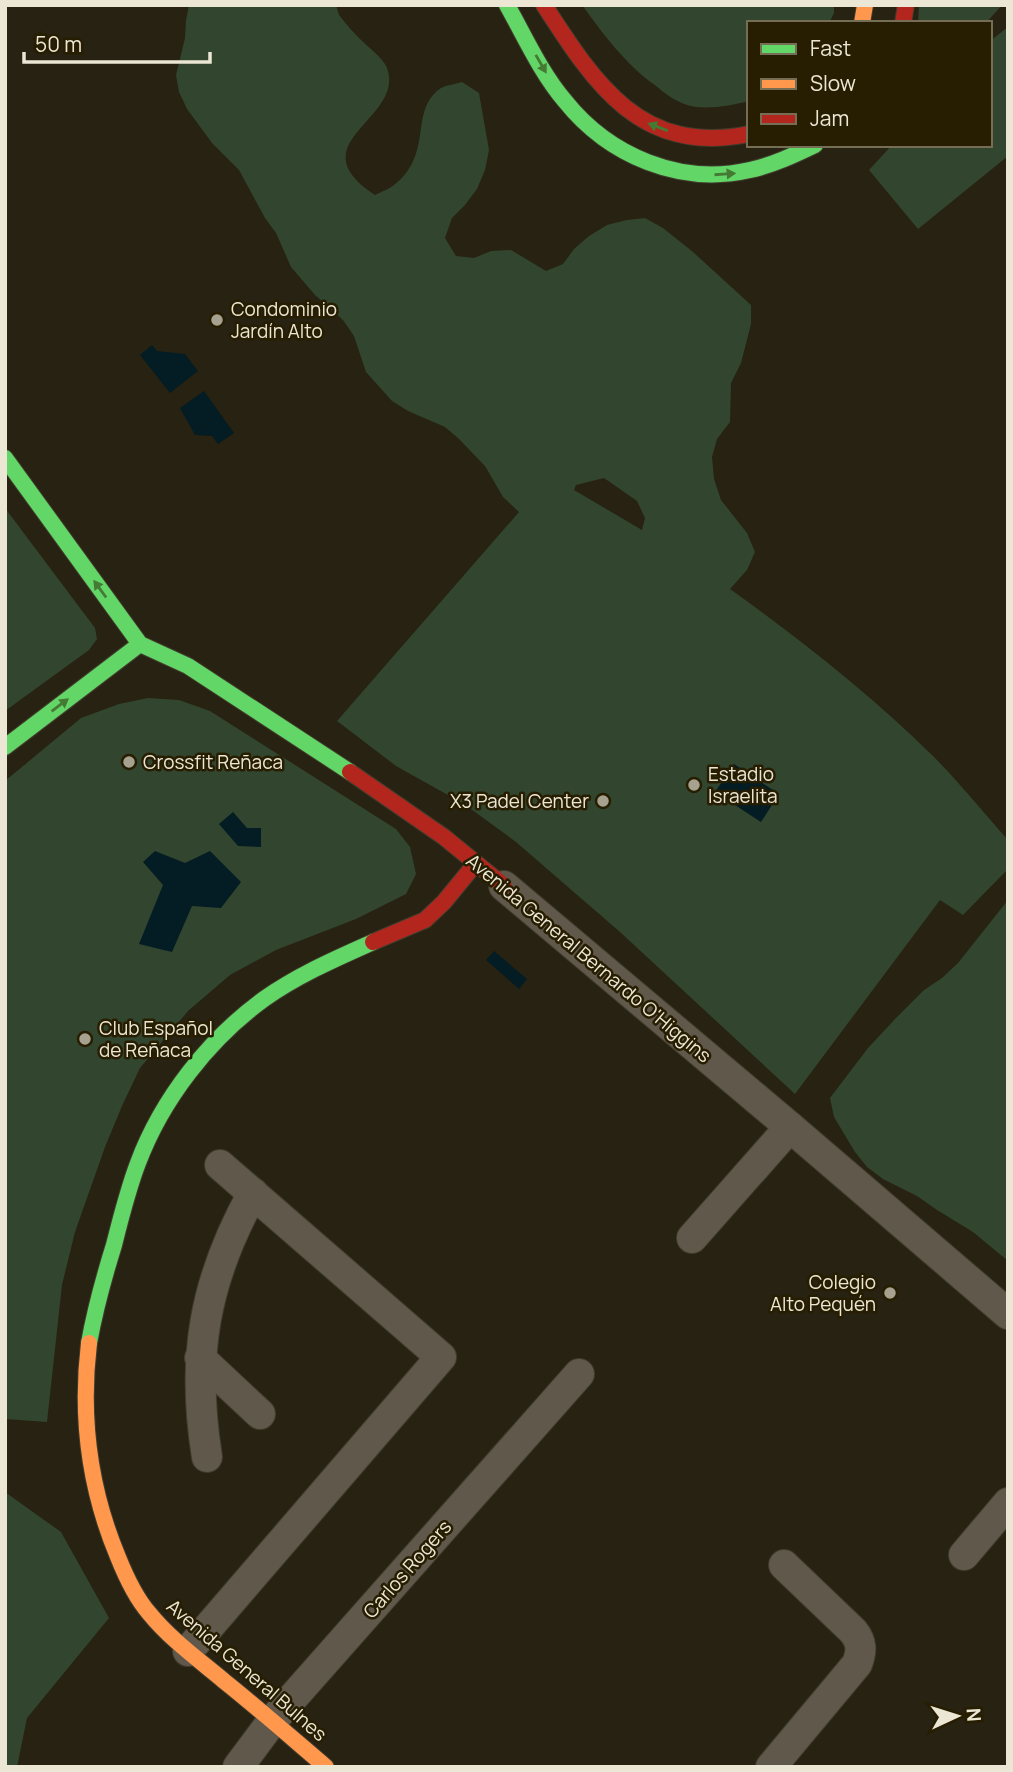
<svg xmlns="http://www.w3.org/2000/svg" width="1013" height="1772" font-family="Manrope,sans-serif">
  <rect width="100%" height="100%" fill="#272211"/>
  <g fill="#32452e" fill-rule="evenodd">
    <path d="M189,5H336L339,15C346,24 353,32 361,40C369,48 383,58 387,68C406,120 295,142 375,195C381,192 389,189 394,185C403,178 410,169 414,159C425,134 416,105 441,88C447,85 456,84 462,82L479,93L489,150L485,170L477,189L465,205L452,218L445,238L456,256L474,258L491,251L511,250L546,271L563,264L574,249L589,236L607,225L627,220L645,218L663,228L693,252L751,305V324L741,363L731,383L730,422L717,439L712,457L714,479L721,500L747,533L755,552L747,570L730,589C801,640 870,694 933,756C959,782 983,812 1008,840V869L963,915L940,900L795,1094L620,932L516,842L464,804L396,766L337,721L519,512L503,497L485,466L459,439L445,427L408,411L392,401L366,372L354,336L343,320L315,295L291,267L276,233L265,218L239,170L212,143L187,109L179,92L176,75L185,38L186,20ZM604,478L637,501L645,518L642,530L574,490L576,485Z"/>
    <path d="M582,5H834V13L829,23H749V101C730,106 702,111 684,104C674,100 664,93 656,86C625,64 604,35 582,5Z"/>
    <path d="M919,5H1002L986,23H918Z"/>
    <path d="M1008,27V156L918,229L869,170L892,145H990V41Z"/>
    <path d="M5,508L95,628L97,639L89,650L5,711Z"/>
    <path d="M148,698L179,700L210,711L396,829L410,847L416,874L406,894L356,919L276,950L230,975L188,1011L140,1068L122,1106L105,1147L75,1232L62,1285L47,1422L5,1419V781L81,718L119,704Z"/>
    <path d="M1008,900V1261L973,1232L937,1210L917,1196L883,1179L867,1167L855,1152L834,1117L830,1098L868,1048L896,1018L924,990L942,978L958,963Z"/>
    <path d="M5,1492L61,1532L109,1618L27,1718L17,1767H5Z"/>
  </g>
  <g fill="#041c23">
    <path d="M152,345L157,351L185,354L198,371L170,393L140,355Z"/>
    <path d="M204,391L234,433L218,444L212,436L195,435L180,408Z"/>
    <path d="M734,764L779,794L761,822L715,792Z"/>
    <path d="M233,812L247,828H261V847L238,846L219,824Z"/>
    <path d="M155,851L185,863L210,851L241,882L221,908L192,906L172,952L139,944L163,885L143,862Z"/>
    <path d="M494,951L527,979L519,989L486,960Z"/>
  </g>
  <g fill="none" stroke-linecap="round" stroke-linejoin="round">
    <g stroke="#413d2e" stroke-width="32">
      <g id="street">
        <path d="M504,886L790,1127L1008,1314"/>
        <path d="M692,1238L790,1127"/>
        <path d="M200,1358L260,1414"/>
        <path d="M207,1457C191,1358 204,1281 253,1193"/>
        <path d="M964,1555L1008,1503"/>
        <path d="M188,1651L441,1357L220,1165"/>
        <path d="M238,1767L273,1720L579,1374"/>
        <path d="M771,1767L857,1664C862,1651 862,1642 853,1631L784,1565"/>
      </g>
    </g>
    <g stroke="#413d2e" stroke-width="18">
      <g id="fast">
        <path d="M507,5C525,37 541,73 565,101C609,156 680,186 750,170C773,165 794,155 815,145"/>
        <path d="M5,458L140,644L188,666L350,772"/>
        <path d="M5,747L140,644"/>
        <path d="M89,1343C95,1310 104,1277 114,1245C121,1217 128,1189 138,1163C162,1099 209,1039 264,999C298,975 335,959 373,942"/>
      </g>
    </g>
    <g stroke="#413d2e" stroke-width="18">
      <g id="slow">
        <path d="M862,23L865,5"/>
        <path d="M89,1343C80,1418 89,1488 118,1557C126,1577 135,1597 149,1613C170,1639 199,1660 224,1681C259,1709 292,1738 326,1767"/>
      </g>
    </g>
    <g stroke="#413d2e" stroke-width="18">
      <g id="jam">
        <path d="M544,5C595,84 641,156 749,134"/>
        <path d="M903,23L906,5"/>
        <path d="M350,772L444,837L504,886"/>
        <path d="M373,942L425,920L444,902L476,863"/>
      </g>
    </g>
    <use href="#street" stroke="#60584a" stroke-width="30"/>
    <use href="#fast" stroke="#63d668" stroke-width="16"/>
    <use href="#slow" stroke="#ff974d" stroke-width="16"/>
    <use href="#jam" stroke="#b3261e" stroke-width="16"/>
  </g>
  <defs><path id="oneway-solid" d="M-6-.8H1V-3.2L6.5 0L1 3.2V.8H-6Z" transform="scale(1.75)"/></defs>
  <g fill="#457a34">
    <use href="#oneway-solid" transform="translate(541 64) rotate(60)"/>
    <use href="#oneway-solid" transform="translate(658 127) rotate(-159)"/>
    <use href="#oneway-solid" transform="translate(725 174) rotate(-4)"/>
    <use href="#oneway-solid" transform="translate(100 589) rotate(-126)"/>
    <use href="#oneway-solid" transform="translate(60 705) rotate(-37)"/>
  </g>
  <g fill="#a7a190" stroke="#271d00" stroke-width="2.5">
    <circle cx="217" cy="320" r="7"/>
    <circle cx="129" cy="762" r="7"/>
    <circle cx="694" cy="785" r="7"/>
    <circle cx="603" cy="801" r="7"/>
    <circle cx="85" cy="1039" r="7"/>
    <circle cx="890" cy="1293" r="7"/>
  </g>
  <g text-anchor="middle" stroke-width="5" stroke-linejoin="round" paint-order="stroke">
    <g font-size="19" fill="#ece6d4" stroke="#271d00" text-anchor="start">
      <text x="231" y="316">Condominio<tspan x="231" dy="22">Jardín Alto</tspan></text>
      <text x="143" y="769">Crossfit Reñaca</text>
      <text x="708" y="781">Estadio<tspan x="708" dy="22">Israelita</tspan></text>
      <text x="589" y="808" text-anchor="end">X3 Padel Center</text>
      <text x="99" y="1035">Club Español<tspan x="99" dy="22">de Reñaca</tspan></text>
      <text x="876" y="1289" text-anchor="end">Colegio<tspan x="876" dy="22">Alto Pequén</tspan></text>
    </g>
    <g font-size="19" fill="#ece6d4" stroke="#271d00">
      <text transform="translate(589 958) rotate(40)" y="7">Avenida General Bernardo O'Higgins</text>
      <text transform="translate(407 1569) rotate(-49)" y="7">Carlos Rogers</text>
      <text transform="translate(247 1670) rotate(41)" y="7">Avenida General Bulnes</text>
    </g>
  </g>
  <rect width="1013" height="1772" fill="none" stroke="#ece6d4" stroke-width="14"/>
  <rect x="747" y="21" width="245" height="126" fill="#271d00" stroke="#766d55" stroke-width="2"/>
  <rect x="761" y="44" width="35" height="10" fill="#63d668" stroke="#766d55" stroke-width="2"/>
  <text x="810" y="56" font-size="21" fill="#ece6d4">Fast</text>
  <rect x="761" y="79" width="35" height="10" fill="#ff974d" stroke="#766d55" stroke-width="2"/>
  <text x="810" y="91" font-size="21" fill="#ece6d4">Slow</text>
  <rect x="761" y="114" width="35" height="10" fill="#b3261e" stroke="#766d55" stroke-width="2"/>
  <text x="810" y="126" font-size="21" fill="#ece6d4">Jam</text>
  <g transform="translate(957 1716) rotate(86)" stroke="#271d00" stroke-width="5" paint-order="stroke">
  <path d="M0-5L12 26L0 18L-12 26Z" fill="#ece6d4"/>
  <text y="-10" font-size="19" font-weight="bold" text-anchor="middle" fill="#ece6d4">N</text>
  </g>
  <path d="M24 52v10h186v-10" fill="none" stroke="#ece6d4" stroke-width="3.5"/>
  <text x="35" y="52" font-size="21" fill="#ece6d4" stroke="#271d00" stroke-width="5" paint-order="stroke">50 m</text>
</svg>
